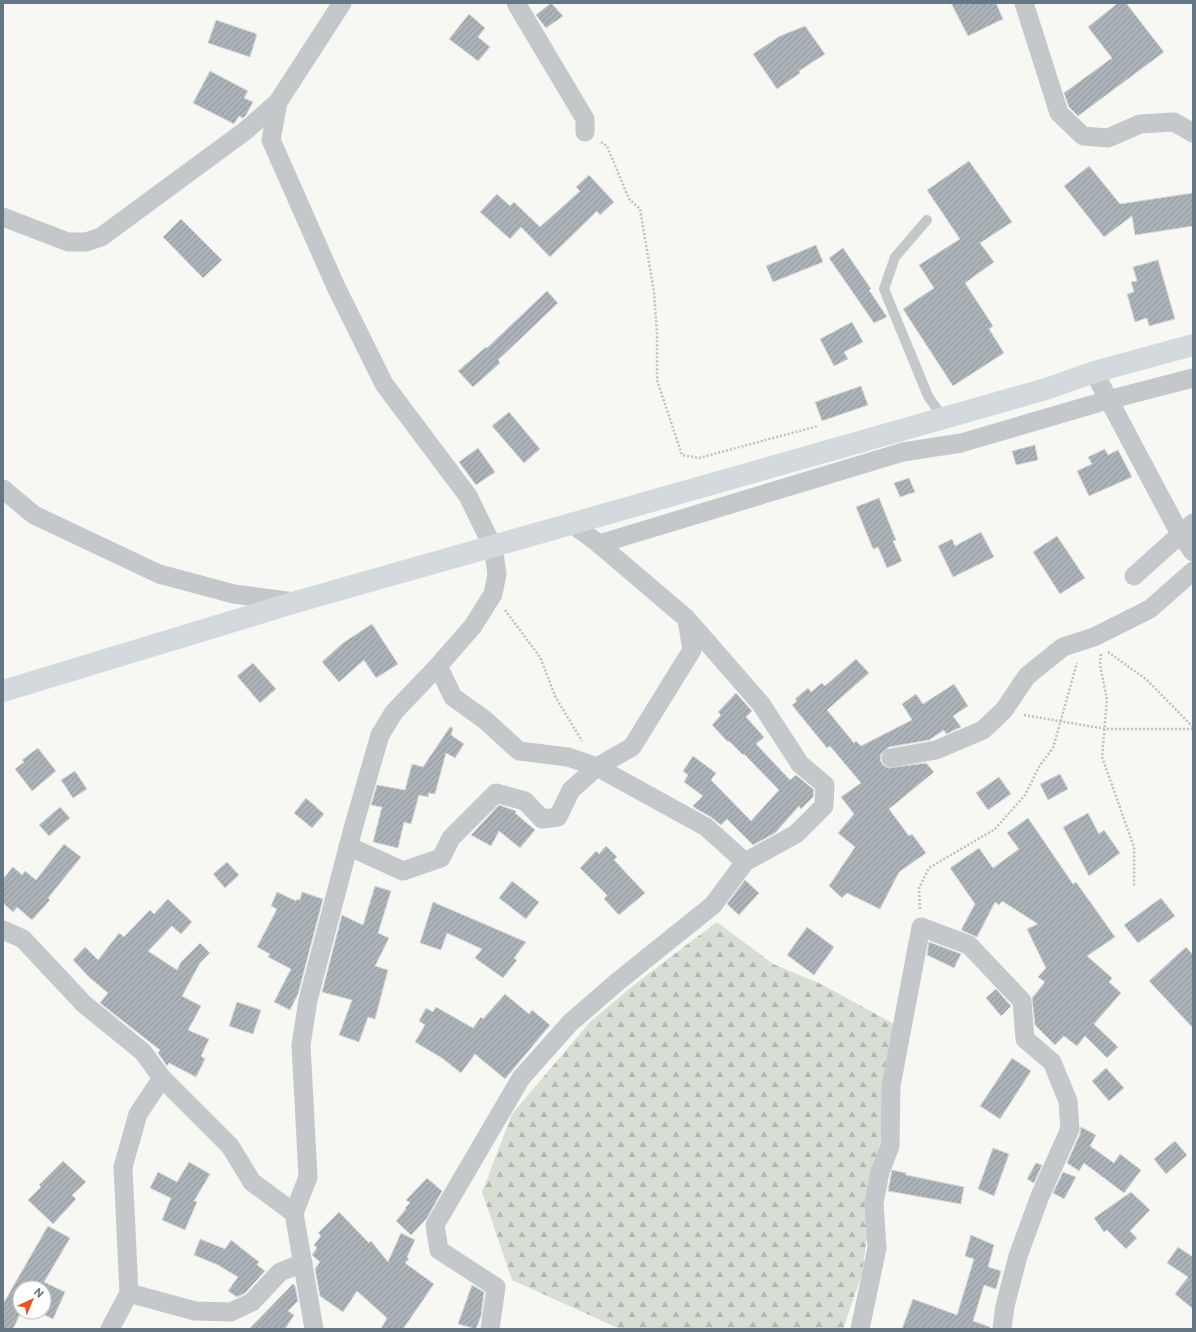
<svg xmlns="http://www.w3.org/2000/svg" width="1196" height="1332" font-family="Commissioner,sans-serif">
  <defs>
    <pattern id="forest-firs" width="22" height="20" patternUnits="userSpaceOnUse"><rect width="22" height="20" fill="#d8ded4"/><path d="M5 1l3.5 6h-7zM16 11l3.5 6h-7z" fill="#b3b9b2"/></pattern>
    <pattern id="building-hatch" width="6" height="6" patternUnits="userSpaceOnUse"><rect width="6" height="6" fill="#abb3b9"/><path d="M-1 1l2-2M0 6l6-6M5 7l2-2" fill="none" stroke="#8f969c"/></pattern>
  </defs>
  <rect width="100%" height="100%" fill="#f7f7f3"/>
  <path fill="url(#forest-firs)" d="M717,922L773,964L821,984L896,1025L862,1274L843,1329H620L512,1280L482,1192L512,1114L590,1022L635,984Z"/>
  <g fill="url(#building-hatch)" stroke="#d8d8d6">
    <path d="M551,3L563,16L546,28L536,15Z"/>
    <path d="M951,3H996L1003,19L968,36Z"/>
    <path d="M1118,3H1126L1164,52L1078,116L1069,107L1064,93L1112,58L1088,27Z"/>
    <path d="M469,14L485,28L478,37L490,47L478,61L449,39Z"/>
    <path d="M216,20L257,34L250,57L208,43Z"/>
    <path d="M805,26L825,54L799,71L800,73L777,89L753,54L780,36Z"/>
    <path d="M210,71L248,91L244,98L253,102L246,115L243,118L239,116L234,124L193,103Z"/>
    <path d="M969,161L1012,222L980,243L994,262L965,283L993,326L989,329L1004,353L953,386L903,309L934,288L919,265L960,239L927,190Z"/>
    <path d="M1089,166L1120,204L1193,193V226L1135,235L1132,216L1104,237L1064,186Z"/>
    <path d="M589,175L614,202L600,215L597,211L550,257L521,227L510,239L480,212L497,194L510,206L514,202L540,227L580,191L576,187Z"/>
    <path d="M181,219L222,260L203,278L163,237Z"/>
    <path d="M816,245L823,262L773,282L766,266Z"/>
    <path d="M843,248L871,289L869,290L887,317L874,323L829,258Z"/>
    <path d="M1158,260L1175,319L1149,326L1147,318L1135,322L1127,294L1134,292L1131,282L1137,281L1133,267Z"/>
    <path d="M547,291L558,303L498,360L500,363L473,387L458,371L486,347L487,348Z"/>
    <path d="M852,322L863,342L844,352L848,359L834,366L820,339Z"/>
    <path d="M861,386L868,405L822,421L815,402Z"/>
    <path d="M509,412L540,449L524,463L492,426Z"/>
    <path d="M1035,445L1038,460L1016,465L1012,451Z"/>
    <path d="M478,448L495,472L476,485L459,462Z"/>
    <path d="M1105,449L1108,455L1118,450L1132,477L1089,496L1077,471L1092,464L1088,457Z"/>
    <path d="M909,478L915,492L900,497L894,483Z"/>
    <path d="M879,498L896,540L893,541L902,561L887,568L878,547L873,549L856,507Z"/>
    <path d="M981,532L994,557L953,577L938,546L952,539L955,546Z"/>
    <path d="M1057,536L1085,578L1060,594L1033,552Z"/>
    <path d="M372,624L398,664L376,678L364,660L339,682L322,662L343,643Z"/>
    <path d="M856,659L869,673L827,710L854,743L856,741L861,746L912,720L902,704L916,694L923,704L954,684L968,706L953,716L961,727L946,734L944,730L929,740L889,747L881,754L880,760L883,765L888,768L926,763L934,772L889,809L909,836L912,834L926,853L899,872L880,909L847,893L842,898L829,886L855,847L838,833L854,814L841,797L861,783L830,746L827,748L792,705L797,701L795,699L808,688L811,692L822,683L825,686Z"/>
    <path d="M253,663L276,689L260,703L237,676Z"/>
    <path d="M736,693L752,711L746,717L764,737L756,744L790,780L796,775L814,790L813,797L801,809L799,806L775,833L753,845L727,819L721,825L711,817L695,808L693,806L703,796L684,782L688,775L683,771L693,756L716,773L711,780L751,821L779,790L744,754L743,755L729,741L728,742L712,725L721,715L718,712Z"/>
    <path d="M450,727L453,728L451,735L464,744L455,758L446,753L435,794L429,793L428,797L419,795L411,824L404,822L398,848L373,842L382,807L371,805L377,785L405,790L412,764L423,767Z"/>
    <path d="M38,748L56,771L32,791L15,769L24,762L22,760Z"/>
    <path d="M75,771L87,789L73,798L61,780Z"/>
    <path d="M1060,774L1068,789L1048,800L1040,784Z"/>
    <path d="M999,777L1011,794L988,810L976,793Z"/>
    <path d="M306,798L324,814L312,828L294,813Z"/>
    <path d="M499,805L516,811L515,813L535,830L520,848L499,831L491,846L471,835Z"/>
    <path d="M60,807L70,818L49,836L39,825Z"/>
    <path d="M1088,813L1099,834L1104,830L1120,853L1089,876L1063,827Z"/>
    <path d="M1028,818L1073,884L1076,882L1115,937L1087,956L1112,978L1109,982L1121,993L1094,1024L1118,1047L1107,1058L1085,1036L1077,1046L1064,1036L1055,1045L1035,1025L1032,998L1045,982L1038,977L1046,968L1027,929L1038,924L1002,901L999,905L995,902L977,937L961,930L975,904L950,868L979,848L993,868L1019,849L1007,833Z"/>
    <path d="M64,844L81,857L48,898L50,900L32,920L17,907L13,912L3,903V879L13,867L22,875L25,871L36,880Z"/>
    <path d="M606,846L617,857L614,860L645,893L619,915L604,899L607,895L580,868L596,851L599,854Z"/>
    <path d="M227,862L239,875L225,888L213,874Z"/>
    <path d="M745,880L759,893L739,915L727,904Z"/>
    <path d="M512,881L539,902L526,919L499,898Z"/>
    <path d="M375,886L391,891L378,933L389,938L375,966L388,970L375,1019L368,1017L359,1042L339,1035L352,1000L322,992L342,915L363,925Z"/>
    <path d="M277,892L296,901L297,899L300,900L302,892L323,899L298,994L290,1010L274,1002L291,969L268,957L270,954L257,947L277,909L271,906Z"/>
    <path d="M1161,898L1175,916L1138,943L1124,925Z"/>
    <path d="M168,899L192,922L181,934L172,926L148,951L177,970L181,962L200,943L210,953L200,963L182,996L201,1006L188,1030L209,1039L201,1056L205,1059L196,1077L169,1063L167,1066L158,1053L160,1050L100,1003L108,993L89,977L73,960L85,947L98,960L119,933L124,937L150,910L154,914Z"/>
    <path d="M433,902L526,942L514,958L517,960L503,978L475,958L482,949L447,933L441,950L420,943Z"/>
    <path d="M807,927L834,947L814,975L787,955Z"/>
    <path d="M929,942L961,954L954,968L927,955Z"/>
    <path d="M1186,947L1193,955V1028L1149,981Z"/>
    <path d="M996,989L1011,1006L1001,1016L986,998Z"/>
    <path d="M505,994L529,1014L532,1010L550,1025L505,1079L475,1054L461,1073L442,1058L415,1042L425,1025L419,1021L426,1008L433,1012L436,1007L473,1028L481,1017L483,1019Z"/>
    <path d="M237,1002L261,1010L253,1034L229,1026Z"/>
    <path d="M1012,1058L1031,1071L1000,1119L980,1106Z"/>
    <path d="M1106,1068L1124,1088L1109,1101L1092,1081Z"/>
    <path d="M1081,1127L1096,1135L1090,1146L1114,1163L1120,1154L1141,1170L1124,1193L1084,1163L1079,1171L1067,1163L1080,1134Z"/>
    <path d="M1175,1141L1187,1155L1166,1174L1154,1159Z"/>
    <path d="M993,1148L1009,1154L994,1196L978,1189Z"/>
    <path d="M63,1161L86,1182L72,1195L76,1199L53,1224L28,1200L41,1187L39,1185Z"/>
    <path d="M189,1162L210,1174L194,1201L197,1202L185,1230L162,1220L171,1198L150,1188L158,1172L177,1182Z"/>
    <path d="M1036,1163L1042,1165L1034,1183L1027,1179Z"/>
    <path d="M892,1170L906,1173V1175L964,1187L961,1204L888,1191Z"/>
    <path d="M1063,1172L1076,1177L1064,1199L1053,1193Z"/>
    <path d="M427,1178L442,1191L427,1218L411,1235L396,1221L406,1209L405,1208L410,1203L406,1200Z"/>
    <path d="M1131,1192L1150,1210L1130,1231L1137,1238L1126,1249L1107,1230L1104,1232L1094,1218Z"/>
    <path d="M339,1212L369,1243L371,1241L388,1262L401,1233L415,1240L407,1257L409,1259L405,1263L434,1284L403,1329H381L387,1318L357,1291L343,1312L320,1296L315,1269L320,1262L312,1255L317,1248L314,1245L321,1236L318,1233Z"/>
    <path d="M48,1226L70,1238L44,1282L65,1292L53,1319L38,1312H44V1288H20L21,1312L13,1329H3V1304Z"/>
    <path d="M971,1235L994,1245L988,1267L1001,1271L996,1289L984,1285L973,1321L990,1327L989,1329H902L913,1299L957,1315L974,1259L965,1256Z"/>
    <path d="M200,1239L225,1249L231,1240L259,1262L257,1265L265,1271L245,1293L237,1297L228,1291L238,1277L218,1265L194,1255Z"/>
    <path d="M1178,1247L1193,1257V1309L1175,1294L1188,1277L1167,1263Z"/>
    <path d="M293,1284L295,1286L298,1301L288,1311L294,1315L285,1329H249Z"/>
    <path d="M472,1285L484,1292L481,1316L476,1329L458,1324Z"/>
  </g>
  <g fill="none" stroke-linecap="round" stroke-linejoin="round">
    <g stroke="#bec0c2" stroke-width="2.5" stroke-dasharray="2 2" stroke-linecap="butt">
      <path d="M601,142L607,146L629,199L640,209L654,292L657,334V380L682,455L699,458L818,426"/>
      <path d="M505,610L540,657L556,698L582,741"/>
      <path d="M1108,652L1147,680L1193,727"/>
      <path d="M1101,654L1100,665L1107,700L1102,757L1134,847V886"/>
      <path d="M1024,715L1106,729H1193"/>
      <path d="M920,909L919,888L929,868L995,829L1025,795L1040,765L1053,748L1077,663"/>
    </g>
    <path stroke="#c4c8cb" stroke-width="10" d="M927,220L895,257L884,289L928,396L943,418"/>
    <g stroke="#c4c8cb" stroke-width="19">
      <path d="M516,3L585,119V132"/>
      <path d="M1024,3L1059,113L1083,136L1108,138L1140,124L1174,122L1193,133"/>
      <path d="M278,102L271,140L336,287L384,384L468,496L493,547L497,574L493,594L473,626L438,666L394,712L380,735L354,825L308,1000L301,1045L308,1177L294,1213L314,1329"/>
      <path d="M3,217L68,242H86L101,237L245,131L278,102L342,3"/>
      <path d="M1094,372L1180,534L1193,552"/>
      <path d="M3,489L34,515L159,574L234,594L294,602"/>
      <path d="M599,544L903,452L961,443L1108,400L1193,378"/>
      <path d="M1134,576L1193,523"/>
      <path d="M438,666L453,697L485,720L519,751L568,757L597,767L706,827L745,862L796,834L824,806L825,785L800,764L761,704L686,618L599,544L571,523"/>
      <path d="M891,758L936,750L983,730L1004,710L1027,676L1063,647L1094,637L1150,609L1193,571"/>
      <path d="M348,846L403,871L441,858L451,838L496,793L525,801L542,819L558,817L571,790L597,767L632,747L692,650L687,620"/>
      <path d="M3,930L23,939L84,1004L143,1052L162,1078L230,1146L252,1182L294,1213"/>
      <path d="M129,1293L195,1311L231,1312L252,1302L280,1272L303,1263"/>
      <path d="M110,1329L129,1293L123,1167L138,1114L162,1078"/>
      <path d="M490,1329L496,1287L439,1250L435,1225L521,1078L570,1023L616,983L713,905L745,862"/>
      <path d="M860,1329L877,1248L874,1203L880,1172L890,1146L891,1086L921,927L969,945L1022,1001L1025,1039L1052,1062L1068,1101L1070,1129L1040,1196L1018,1256L1005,1306L1002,1329"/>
    </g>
    <path stroke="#d4d9dd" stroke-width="22" d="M3,691L296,602L1046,389L1094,372L1193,345"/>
  </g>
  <rect width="1196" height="1332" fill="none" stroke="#657685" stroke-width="8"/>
  <g transform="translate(32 1300) rotate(44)"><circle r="19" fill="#ffffff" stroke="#c1c8ce"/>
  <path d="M0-3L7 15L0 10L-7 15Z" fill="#e75523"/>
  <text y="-6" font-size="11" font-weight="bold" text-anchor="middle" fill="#657685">N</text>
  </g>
</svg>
